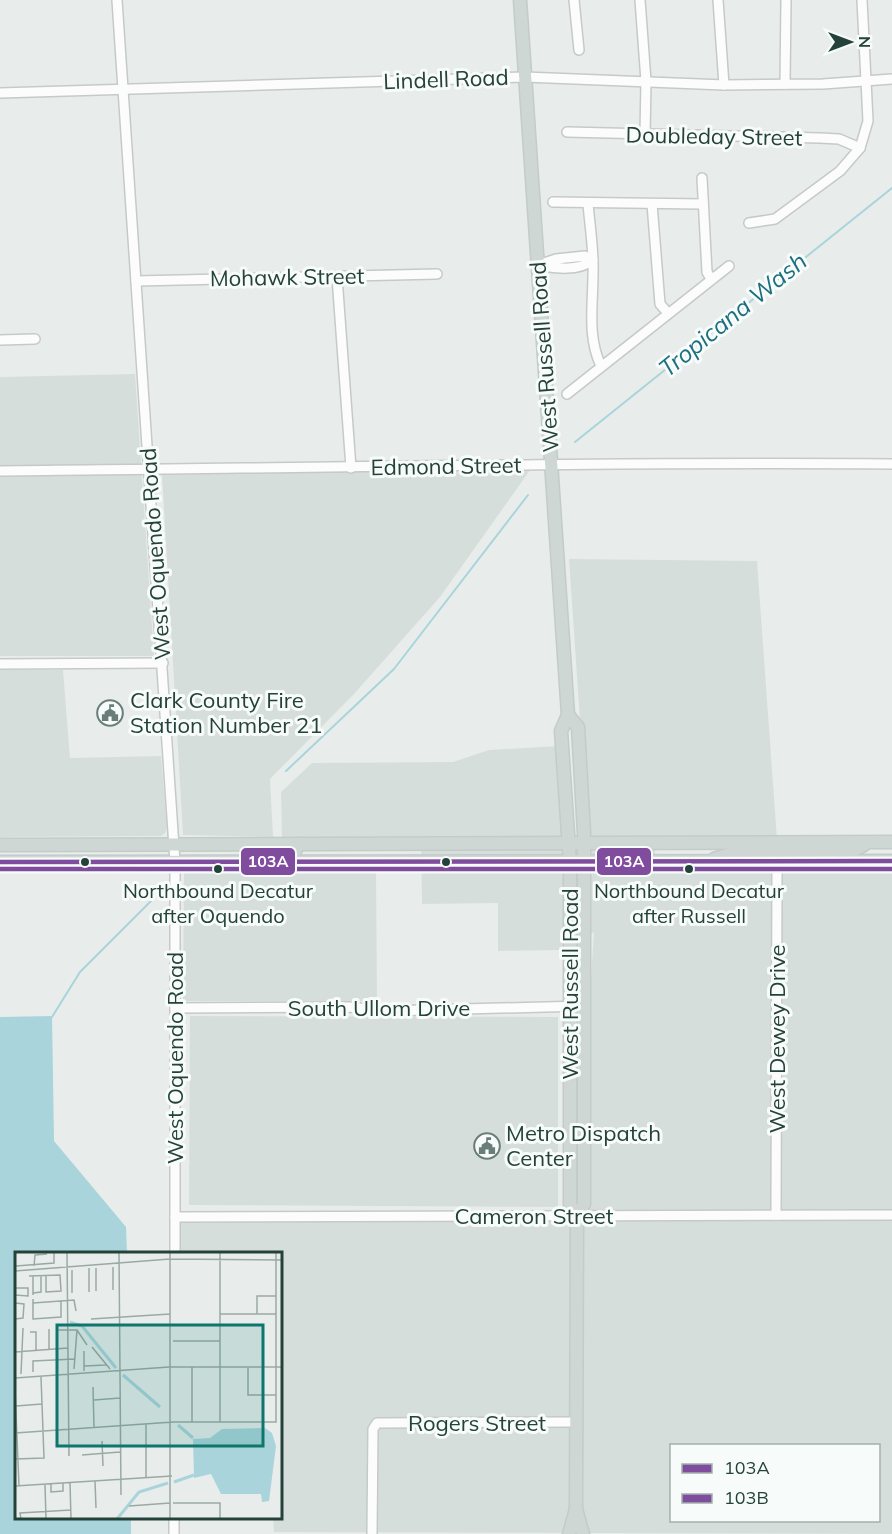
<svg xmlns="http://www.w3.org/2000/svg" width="892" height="1534" font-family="Mulish,sans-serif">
  <rect width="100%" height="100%" fill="#e8edeb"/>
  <g fill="#d6dedb" fill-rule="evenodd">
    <path d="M135,374L154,656H0V377Z"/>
    <path d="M533,466L440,597L354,694L270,779L273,837L183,835L162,475Z"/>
    <path d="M569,559L757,561L777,839H655V869H892V1534L274,1532L273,1518H280V1254H175V1217L576,1214L594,932L567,950L498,951V903L422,904L421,839L282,838L281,792L312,763L453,762L489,750L558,746L564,839L588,838ZM672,1446H878V1520H672Z"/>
    <path d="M0,670H63L70,758L161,756L167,828L165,833L161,836L0,837Z"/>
    <path d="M376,867L377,1001H183L184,871Z"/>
    <path d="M190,1016L558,1017V1207L189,1205Z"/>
  </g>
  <path fill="#a9d4db" d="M52,1016L54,1141L126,1227L127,1253L16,1254V1518H131V1534H0V1017Z"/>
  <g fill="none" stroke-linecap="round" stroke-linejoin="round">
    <g stroke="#a9d4db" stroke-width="2">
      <path d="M575,442L892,188"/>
      <path d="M286,771L394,669L528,495"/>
      <path d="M52,1017L80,972L151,901"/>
    </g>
    <g stroke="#c5cac8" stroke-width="12">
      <g id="minor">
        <path d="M117,0L175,862V1254"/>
        <path d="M574,0L579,50"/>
        <path d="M640,0L646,81L645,135"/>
        <path d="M718,0L724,85"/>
        <path d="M785,84L786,0"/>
        <path d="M0,93L525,77L724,85L823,84L892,79"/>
        <path d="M567,132L820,138L839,139L860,148"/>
        <path d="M702,178L707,272L711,279"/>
        <path d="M553,202L702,204"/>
        <path d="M588,204C590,227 594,251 593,274C593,305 587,337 601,366"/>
        <path d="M652,204L660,304L667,312"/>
        <path d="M749,223L775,219L840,171L860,148L868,121L862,0"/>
        <path d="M585,256L593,260C578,272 555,268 538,265L556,259Z"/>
        <path d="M337,277L351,468"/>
        <path d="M136,281L437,274"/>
        <path d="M0,340L35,339"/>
        <path d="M567,394L729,266"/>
        <path d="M0,471C297,468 595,462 892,464"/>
        <path d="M0,664L163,663"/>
        <path d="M175,1008L349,1007L387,1011L583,1006"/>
        <path d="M776,1215L777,862"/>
        <path d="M175,1217L892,1215"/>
        <path d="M174,1534V1518"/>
        <path d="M372,1534L373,1429L377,1423L576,1422"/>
      </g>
    </g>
    <g stroke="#c3ccc9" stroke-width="15">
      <g id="major">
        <path d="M520,0L568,715L561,731L570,863V1205L577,1216"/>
        <path d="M568,715L578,727L584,833V1204L577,1216L576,1509L583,1534"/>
        <path d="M0,845L892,842"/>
        <path d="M714,859L733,853L779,850"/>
        <path d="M0,862L892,861"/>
        <path d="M264,862L275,853L295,851L299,844"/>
        <path d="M777,862L787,853L852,851L864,845"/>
        <path d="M569,1534L576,1509"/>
      </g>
    </g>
    <use href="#minor" stroke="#fcfcfc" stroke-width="9"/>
    <use href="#major" stroke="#cfd7d5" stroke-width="12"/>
    <g stroke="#f7fbf9" stroke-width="9">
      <path id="bus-1" d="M0,862L892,861"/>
    </g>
    <g stroke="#f7fbf9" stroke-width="9">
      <path id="bus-2" d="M0,869H892"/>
    </g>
    <use href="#bus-1" stroke="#804c9e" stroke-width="4.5"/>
    <use href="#bus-2" stroke="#804c9e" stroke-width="4.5"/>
  </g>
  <defs>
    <g id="civic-ring" transform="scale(1.35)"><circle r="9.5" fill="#f7fbf9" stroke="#697e78" stroke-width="1.5"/><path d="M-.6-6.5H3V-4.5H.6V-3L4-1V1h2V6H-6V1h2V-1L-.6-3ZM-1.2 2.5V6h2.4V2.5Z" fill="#697e78"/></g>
  </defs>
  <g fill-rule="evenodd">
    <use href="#civic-ring" x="110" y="713"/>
    <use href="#civic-ring" x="487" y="1146"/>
  </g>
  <g fill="#24423a" stroke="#f7fbf9" stroke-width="2">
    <circle cx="85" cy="862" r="5"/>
    <circle cx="446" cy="862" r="5"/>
    <circle cx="218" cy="869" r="5"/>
    <circle cx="689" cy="869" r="5"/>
  </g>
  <g text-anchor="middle" stroke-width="6" stroke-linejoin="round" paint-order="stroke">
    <g font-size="20" fill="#24423a" stroke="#f7fbf9">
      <text x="218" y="898">Northbound Decatur<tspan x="218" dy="25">after Oquendo</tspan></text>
      <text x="689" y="898">Northbound Decatur<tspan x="689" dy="25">after Russell</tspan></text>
    </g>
    <g font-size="22" fill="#24423a" stroke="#f7fbf9">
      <text transform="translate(446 79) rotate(-2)" y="8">Lindell Road</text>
      <text transform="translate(714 136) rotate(1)" y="8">Doubleday Street</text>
      <text transform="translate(287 277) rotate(-1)" y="8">Mohawk Street</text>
      <text transform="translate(544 357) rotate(-94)" y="8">West Russell Road</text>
      <text transform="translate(446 466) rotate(-1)" y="8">Edmond Street</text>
      <text transform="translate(155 554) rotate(-94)" y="8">West Oquendo Road</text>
      <text transform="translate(570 984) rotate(-90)" y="8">West Russell Road</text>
      <text x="379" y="1016">South Ullom Drive</text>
      <text transform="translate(777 1039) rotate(-90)" y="8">West Dewey Drive</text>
      <text transform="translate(175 1058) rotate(-90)" y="8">West Oquendo Road</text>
      <text x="534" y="1224">Cameron Street</text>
      <text x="477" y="1431">Rogers Street</text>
    </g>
    <g font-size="22" fill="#24423a" stroke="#f7fbf9" text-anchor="start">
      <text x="130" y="708">Clark County Fire<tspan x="130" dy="25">Station Number 21</tspan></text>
      <text x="506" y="1141">Metro Dispatch<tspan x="506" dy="25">Center</tspan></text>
    </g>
    <g font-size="24" font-style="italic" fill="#1c6f80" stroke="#f7fbf9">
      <text transform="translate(733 315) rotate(-39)" y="8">Tropicana Wash</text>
    </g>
  </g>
  <g transform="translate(15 1252)">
    <rect width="267" height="267" fill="#e8edeb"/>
    <path d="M250,176L257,181L261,194L254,249L247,250L246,242H206L196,222L179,226L178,187L195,186L207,177Z" fill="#a9d4db"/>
    <path fill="none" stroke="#a9d4db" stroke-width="3" d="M55,70L67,74L101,116M108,123L145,155M163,173L178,186M159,230L179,223M102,267L124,240L153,231"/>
    <path fill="none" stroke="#9aa9a4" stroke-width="1.5" d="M52,0L54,204M104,0L106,243M155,0V267M205,0V170M1,14L39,11V0M19,14L20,3L32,2M98,15V38M74,16V40M81,16V39M0,19L155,7L267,8M14,24L45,23L46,39L31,40V24M18,24V43M18,41L26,40V24M57,41V18M0,43L13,44V36H1M18,47V67L46,65V49M0,51L9,52L8,66L0,67M18,51L59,48L61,59M0,54V25M205,62H261M242,62V44H261M261,63V0M76,67L155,62M41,78H62L72,93M15,80H21V98M158,89H205M77,95L95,117M34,97V77M0,100L53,96M69,114L91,113M177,115V170M233,116V143H261M59,117L62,78M69,119V99M18,120V109L60,107M6,122L8,76M0,126L154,115H267M78,135L79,175M0,137L4,234M79,148L105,146M1,154L27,152M131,172V226M0,181L158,170H261V62M87,189L88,214M67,203L105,200M0,207L29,206L26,125M80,229L81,256M55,231L56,267M36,232V240L48,239V231M30,233L31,267M0,234L157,224M158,251H205V267M114,254L155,251M6,267L5,261L56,258"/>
    <path fill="#0f766e" fill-opacity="0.15" stroke="#0f766e" stroke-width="3" d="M42,73H248V194H42Z"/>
    <rect width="267" height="267" fill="none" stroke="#24423a" stroke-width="3"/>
  </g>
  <g stroke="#f7fbf9" stroke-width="2">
    <rect x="596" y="847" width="56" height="29" rx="6" fill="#804c9e"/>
    <rect x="240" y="847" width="56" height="29" rx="6" fill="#804c9e"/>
  </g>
  <g font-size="16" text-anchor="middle" font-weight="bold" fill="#fff">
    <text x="624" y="867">103A</text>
    <text x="268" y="867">103A</text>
  </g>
  <rect x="670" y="1444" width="210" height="78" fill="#f7fbf9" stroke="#a3b1ad" stroke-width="1.5"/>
  <rect x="682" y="1464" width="30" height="9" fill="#804c9e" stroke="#a3b1ad" stroke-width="1.5"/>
  <text x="724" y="1474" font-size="18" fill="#24423a">103A</text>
  <rect x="682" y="1494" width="30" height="9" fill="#804c9e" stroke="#a3b1ad" stroke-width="1.5"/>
  <text x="724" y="1504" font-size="18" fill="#24423a">103B</text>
  <g transform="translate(850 42) rotate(90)" stroke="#f7fbf9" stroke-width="4.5" paint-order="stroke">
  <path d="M0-4.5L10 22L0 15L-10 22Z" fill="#24423a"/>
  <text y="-9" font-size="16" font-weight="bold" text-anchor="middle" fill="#24423a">N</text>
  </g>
</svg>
